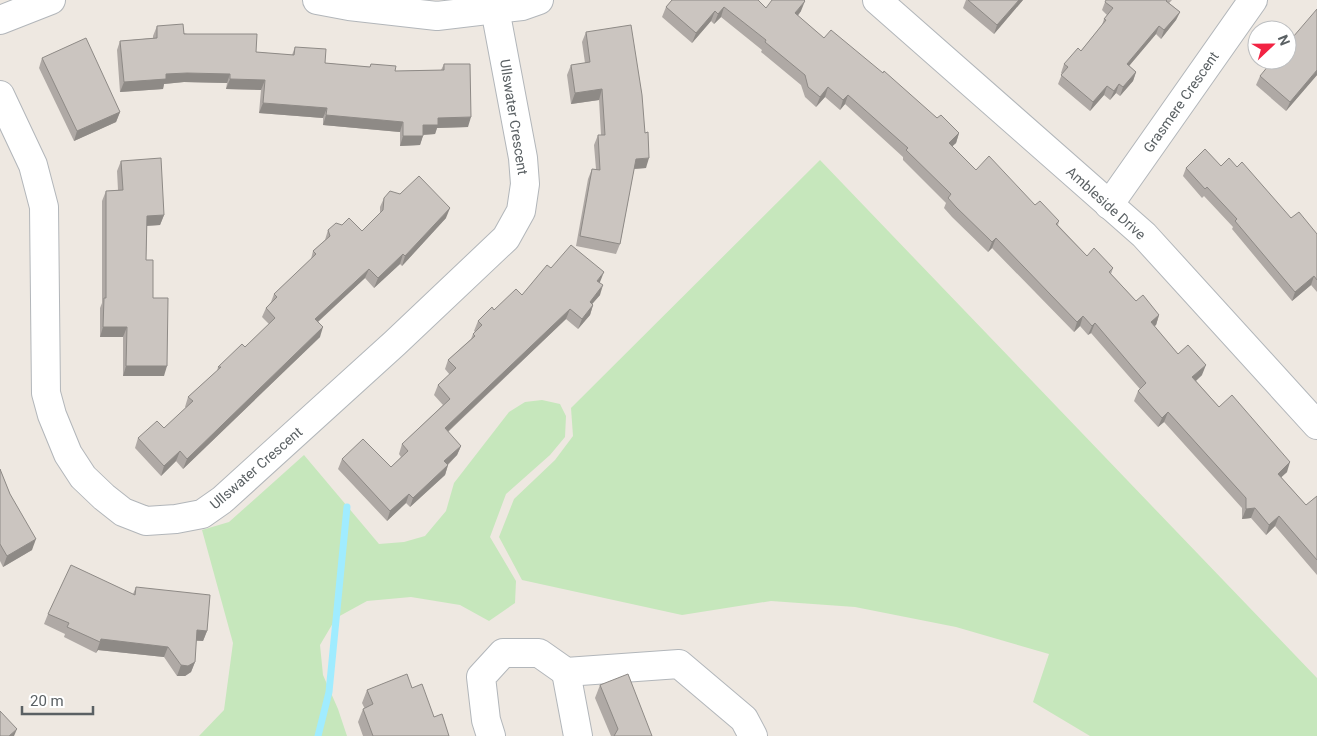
<svg xmlns="http://www.w3.org/2000/svg" width="1317" height="736" font-family="Roboto,sans-serif">
  <rect width="100%" height="100%" fill="#eee8e1"/>
  <g fill="#c6e7bc">
    <path d="M820,160L1317,678V736H1090L1033,702L1049,654L956,627L855,607L771,601L682,615L522,580L499,537L514,499L555,460L573,436L571,408Z"/>
    <path d="M542,400L560,404L566,416L565,437L550,455L506,494L490,537L516,581L515,603L489,621L460,605L411,597L367,601L336,618L320,645L323,675L338,709L347,736H199L224,710L233,643L202,530L229,522L304,455L379,544L404,542L425,536L446,511L454,483L509,412L525,402Z"/>
  </g>
  <g fill="none" stroke-linecap="round" stroke-linejoin="round">
    <path stroke="#a0ecff" stroke-width="7" d="M318,736L329,692L347,507"/>
    <g stroke="#b2b6ba" stroke-width="30">
      <g id="minor">
        <path d="M317,0L349,6L437,16L522,6L539,0"/>
        <path d="M877,0L1144,235L1317,425"/>
        <path d="M0,20L51,0"/>
        <path d="M0,95L33,165L44,207L46,393L52,415L68,454L83,477L104,497L123,512L146,521L176,519L202,514L222,500L395,343L506,238L521,211L525,184L523,158L495,9"/>
        <path d="M1109,205L1253,0"/>
        <path d="M566,672L578,736"/>
        <path d="M491,736L486,720L481,677L503,653H539L566,672L679,664L744,719L753,736"/>
      </g>
    </g>
    <use href="#minor" stroke="#fff" stroke-width="28"/>
  </g>
  <g fill="#afa9a5">
    <path d="M672,0L801,11L798,16L824,38L959,133L956,143L952,146L976,170L1035,205L1059,221L1058,225L1087,256L1113,268L1111,274L1136,301L1159,315L1156,325L1154,326L1178,354L1202,375L1196,381L1219,407L1287,472L1281,477L1306,505L1317,496V575L1275,526L1266,535L1251,518L1242,519V508L1164,422L1158,427L1134,401L1138,391L1140,389L1091,333L1088,335L1080,326L1074,332L992,248L988,252L952,217L944,208L946,203L903,160V157L845,104L840,110L825,97L816,107L805,97L801,85L761,52L762,50L721,17L714,24L711,21L692,43L662,17L666,7Z"/>
    <path d="M966,0H1023L994,34L963,8Z"/>
    <path d="M1172,0L1169,3L1180,12L1176,20L1161,39L1156,34L1129,66L1136,72L1133,81L1120,96L1116,93L1110,100L1104,95L1090,111L1058,84L1062,74L1061,73L1064,64L1081,51L1102,25L1104,19L1107,15L1102,10L1105,2Z"/>
    <path d="M157,26L256,52L292,55L295,47L325,63L370,67L371,64L395,71L441,70L444,64L468,127L437,128L435,134L423,135L420,145L400,146V132L323,125V118L259,113L261,90L226,89L227,83L184,82L164,84L163,89L120,92L117,50L120,41L153,38V36Z"/>
    <path d="M586,32L646,168L634,169L620,244L616,254L576,246L588,179L592,169H596L594,145L598,135H601L599,100L571,104L567,75L571,65L585,63L582,42Z"/>
    <path d="M42,58L120,112L116,122L74,141L39,68Z"/>
    <path d="M1317,75L1286,111L1256,85L1260,76Z"/>
    <path d="M121,161L164,215L160,225L147,226L146,260L153,298L164,376H123V337H100V308L102,303V201L106,191L118,190L117,171Z"/>
    <path d="M1221,166L1237,167L1291,218L1317,234V292L1311,285L1292,301L1232,229L1233,227L1204,196L1202,198L1183,176L1186,168Z"/>
    <path d="M384,198L446,218L402,266L400,264L374,288L365,278L318,322L320,337L183,469L176,461L161,476L135,448L138,438L164,428L186,408L185,407L188,397L217,371L218,367L245,347L269,324L262,317L266,308L271,302L274,294L311,259L313,251L325,240L328,230L362,231L380,213V207Z"/>
    <path d="M551,268L600,282V295L592,304L593,305L590,315L578,329L566,319L448,432L461,446L457,455L448,465L445,475L410,507L406,503L387,521L338,469L342,459L391,467L401,457L399,454L402,444L443,405L434,395L438,385L450,375L445,369L448,360L471,339L473,334L475,332L474,331L478,321L494,310L522,295Z"/>
    <path d="M0,469L32,550L3,567L0,561Z"/>
    <path d="M136,587L207,631L203,641H196L195,662L191,672L185,676H177L164,657L98,650L96,653L64,637L65,634L44,624L48,614L133,594Z"/>
    <path d="M600,685L652,736H611L595,698Z"/>
    <path d="M412,688L449,736H363L358,722L363,709H365L362,703L367,690Z"/>
  </g>
  <g fill="#8e8a86">
    <path d="M1019,0H1023L994,34L997,25Z"/>
    <path d="M805,1L801,11L791,23L795,13Z"/>
    <path d="M724,7L721,17L714,24L718,14Z"/>
    <path d="M715,11L711,21L692,43L696,33Z"/>
    <path d="M1180,12L1176,20L1161,39L1164,30Z"/>
    <path d="M1159,26L1156,34L1123,73L1127,64Z"/>
    <path d="M1317,70V75L1286,111L1290,102Z"/>
    <path d="M1136,72L1133,81L1120,96L1123,87Z"/>
    <path d="M187,73L230,74L227,83L184,82L164,84L163,89L120,92L124,82L166,74Z"/>
    <path d="M230,79L265,80L261,90L226,89Z"/>
    <path d="M1119,84L1116,93L1110,100L1114,91Z"/>
    <path d="M1107,86L1104,95L1090,111L1093,102Z"/>
    <path d="M828,87L825,97L816,107L820,97Z"/>
    <path d="M602,89L599,100L571,104L575,93Z"/>
    <path d="M848,95L845,104L840,110L843,100Z"/>
    <path d="M263,103L327,108L323,118L259,113Z"/>
    <path d="M120,112L116,122L74,141L77,131Z"/>
    <path d="M326,115L403,122L400,132L323,125Z"/>
    <path d="M471,117L468,127L437,128L435,134L420,135L423,125L438,118Z"/>
    <path d="M959,133L956,143L945,153L949,143Z"/>
    <path d="M403,136H423L420,145L400,146Z"/>
    <path d="M649,158L646,168L632,169L636,159Z"/>
    <path d="M450,208L446,218L402,266L405,256Z"/>
    <path d="M164,215L160,225L143,226L147,216Z"/>
    <path d="M996,238L992,248L988,252L992,242Z"/>
    <path d="M403,254L400,264L374,288L378,278Z"/>
    <path d="M369,269L365,278L311,328L315,319Z"/>
    <path d="M604,272L600,282L594,290L597,281Z"/>
    <path d="M1314,276L1311,285L1292,301L1295,292Z"/>
    <path d="M603,285L600,295L586,311L590,302Z"/>
    <path d="M593,305L590,315L578,329L582,319Z"/>
    <path d="M570,309L566,319L441,438L445,428Z"/>
    <path d="M1159,315L1156,325L1147,331L1151,322Z"/>
    <path d="M1083,316L1080,326L1074,332L1077,322Z"/>
    <path d="M1095,323L1091,333L1088,335L1092,326Z"/>
    <path d="M103,327H127L123,337H100Z"/>
    <path d="M323,327L320,337L183,469L187,459Z"/>
    <path d="M1206,365L1202,375L1189,387L1192,377Z"/>
    <path d="M126,366H167L164,376H123Z"/>
    <path d="M1168,412L1164,422L1158,427L1162,418Z"/>
    <path d="M461,446L457,455L441,471L444,461Z"/>
    <path d="M180,451L176,461L161,476L164,466Z"/>
    <path d="M1290,462L1287,472L1274,484L1278,474Z"/>
    <path d="M448,465L445,475L410,507L413,498Z"/>
    <path d="M409,494L406,503L387,521L390,511Z"/>
    <path d="M1255,508L1251,518L1242,519L1246,509Z"/>
    <path d="M1279,516L1275,526L1266,535L1269,525Z"/>
    <path d="M36,539L32,550L3,567L7,556Z"/>
    <path d="M197,630L207,631L203,641L193,640Z"/>
    <path d="M101,639L168,647L164,657L98,650L96,653Z"/>
    <path d="M195,662L191,672L185,676H177L181,665Z"/>
    <path d="M17,729L14,736H9Z"/>
  </g>
  <g fill="#cbc5c0" stroke="#8e8a86">
    <path d="M672,0H758L766,8L772,0H804L805,1L795,13L824,38L831,30L883,73L884,71L937,118L941,115L959,133L949,143L976,170L989,156L1035,205L1040,201L1059,221L1056,224L1087,256L1094,248L1113,268L1109,272L1136,301L1143,295L1159,315L1151,322L1178,354L1188,345L1206,365L1192,377L1219,407L1232,395L1290,462L1278,474L1306,505L1317,496V560L1279,516L1269,525L1255,508L1246,509V498L1168,412L1162,418L1138,391L1146,383L1095,323L1092,326L1083,316L1077,322L996,238L992,242L956,207L948,198L951,194L906,150L908,148L848,95L843,100L828,87L820,97L808,87L805,75L765,42L766,40L724,7L718,14L715,11L696,33L666,7Z"/>
    <path d="M968,0H1019L997,25Z"/>
    <path d="M1106,0H1167L1166,1L1180,12L1164,30L1159,26L1127,64L1136,72L1123,87L1119,84L1114,91L1107,86L1093,102L1061,75L1068,67L1064,64L1078,48L1081,51L1106,20L1104,19L1113,8L1105,2Z"/>
    <path d="M1317,9V70L1290,102L1260,76L1273,60H1287V44Z"/>
    <path d="M183,24L184,34H257L256,52L294,55L295,47L326,49L325,63L370,67L371,64L396,66L395,71L444,70V64H470L471,117L438,118V125H423V136H403V122L326,115L327,108L263,103L265,80L230,79V74L187,73L166,74V79L124,82L120,41L157,38V26Z"/>
    <path d="M631,25L642,95L645,133L648,132L649,158L636,159L620,244L580,236L592,169L600,170L598,135H605L602,89L575,93L571,65L590,62L586,32Z"/>
    <path d="M86,38L120,112L77,131L42,58Z"/>
    <path d="M1205,149L1221,166L1229,158L1237,167L1242,162L1291,218L1299,212L1317,234V280L1314,276L1295,292L1235,221L1237,219L1207,187L1205,189L1186,168Z"/>
    <path d="M161,158L164,215L147,216L146,260H153V298H168L167,366H126L127,327H103L104,298H106V191L123,190L121,161Z"/>
    <path d="M419,176L450,208L405,256L403,254L378,278L369,269L315,319L323,327L187,459L180,451L164,466L138,438L157,421L164,428L193,401L188,397L221,367H218L242,344L245,347L275,318L266,308L277,297L274,294L316,254L313,251L330,236L328,230L336,223L342,225L349,218L362,231L383,210L384,198L390,191L400,194Z"/>
    <path d="M571,245L604,272L597,281L603,285L590,302L593,305L582,319L570,309L445,428L461,446L444,461L448,465L413,498L409,494L390,511L342,459L363,439L391,467L408,451L402,444L450,399L438,385L456,368L448,360L475,336L473,334L482,325L478,321L492,307L494,310L516,289L522,295L547,265L551,268Z"/>
    <path d="M0,469L10,494L36,539L7,556L0,544Z"/>
    <path d="M71,565L135,595L136,587L210,595L207,631L197,630L195,662L188,666L181,665L168,647L101,639L100,642L67,627L69,623L48,614Z"/>
    <path d="M407,674L412,688L422,684L434,717L442,714L449,736H373L363,709L373,704L367,690Z"/>
    <path d="M628,674L652,736H614L618,729L600,685Z"/>
    <path d="M0,711L17,729L9,736H0Z"/>
  </g>
  <g text-anchor="middle" stroke-width="4" stroke-linejoin="round" paint-order="stroke">
    <g font-size="14" fill="#5a6063" stroke="#fff">
      <text transform="translate(1181 102) rotate(-55)" y="5">Grasmere Crescent</text>
      <text transform="translate(514 117) rotate(81)" y="5">Ullswater Crescent</text>
      <text transform="translate(1106 203) rotate(42)" y="5">Ambleside Drive</text>
      <text transform="translate(256 468) rotate(-41)" y="5">Ullswater Crescent</text>
    </g>
  </g>
  <g transform="translate(1272 45) rotate(68)"><circle r="24" fill="#ffffff" stroke="#bdbfc1"/>
  <path d="M0-4L9 19L0 12L-9 19Z" fill="#f22343"/>
  <text y="-8" font-size="14" font-weight="bold" text-anchor="middle" fill="#5a6063">N</text>
  </g>
  <path d="M22 706v8h71v-8" fill="none" stroke="#5a6063" stroke-width="2.5"/>
  <text x="30" y="706" font-size="15" fill="#5a6063" stroke="#ffffff" stroke-width="4" paint-order="stroke">20 m</text>
</svg>
